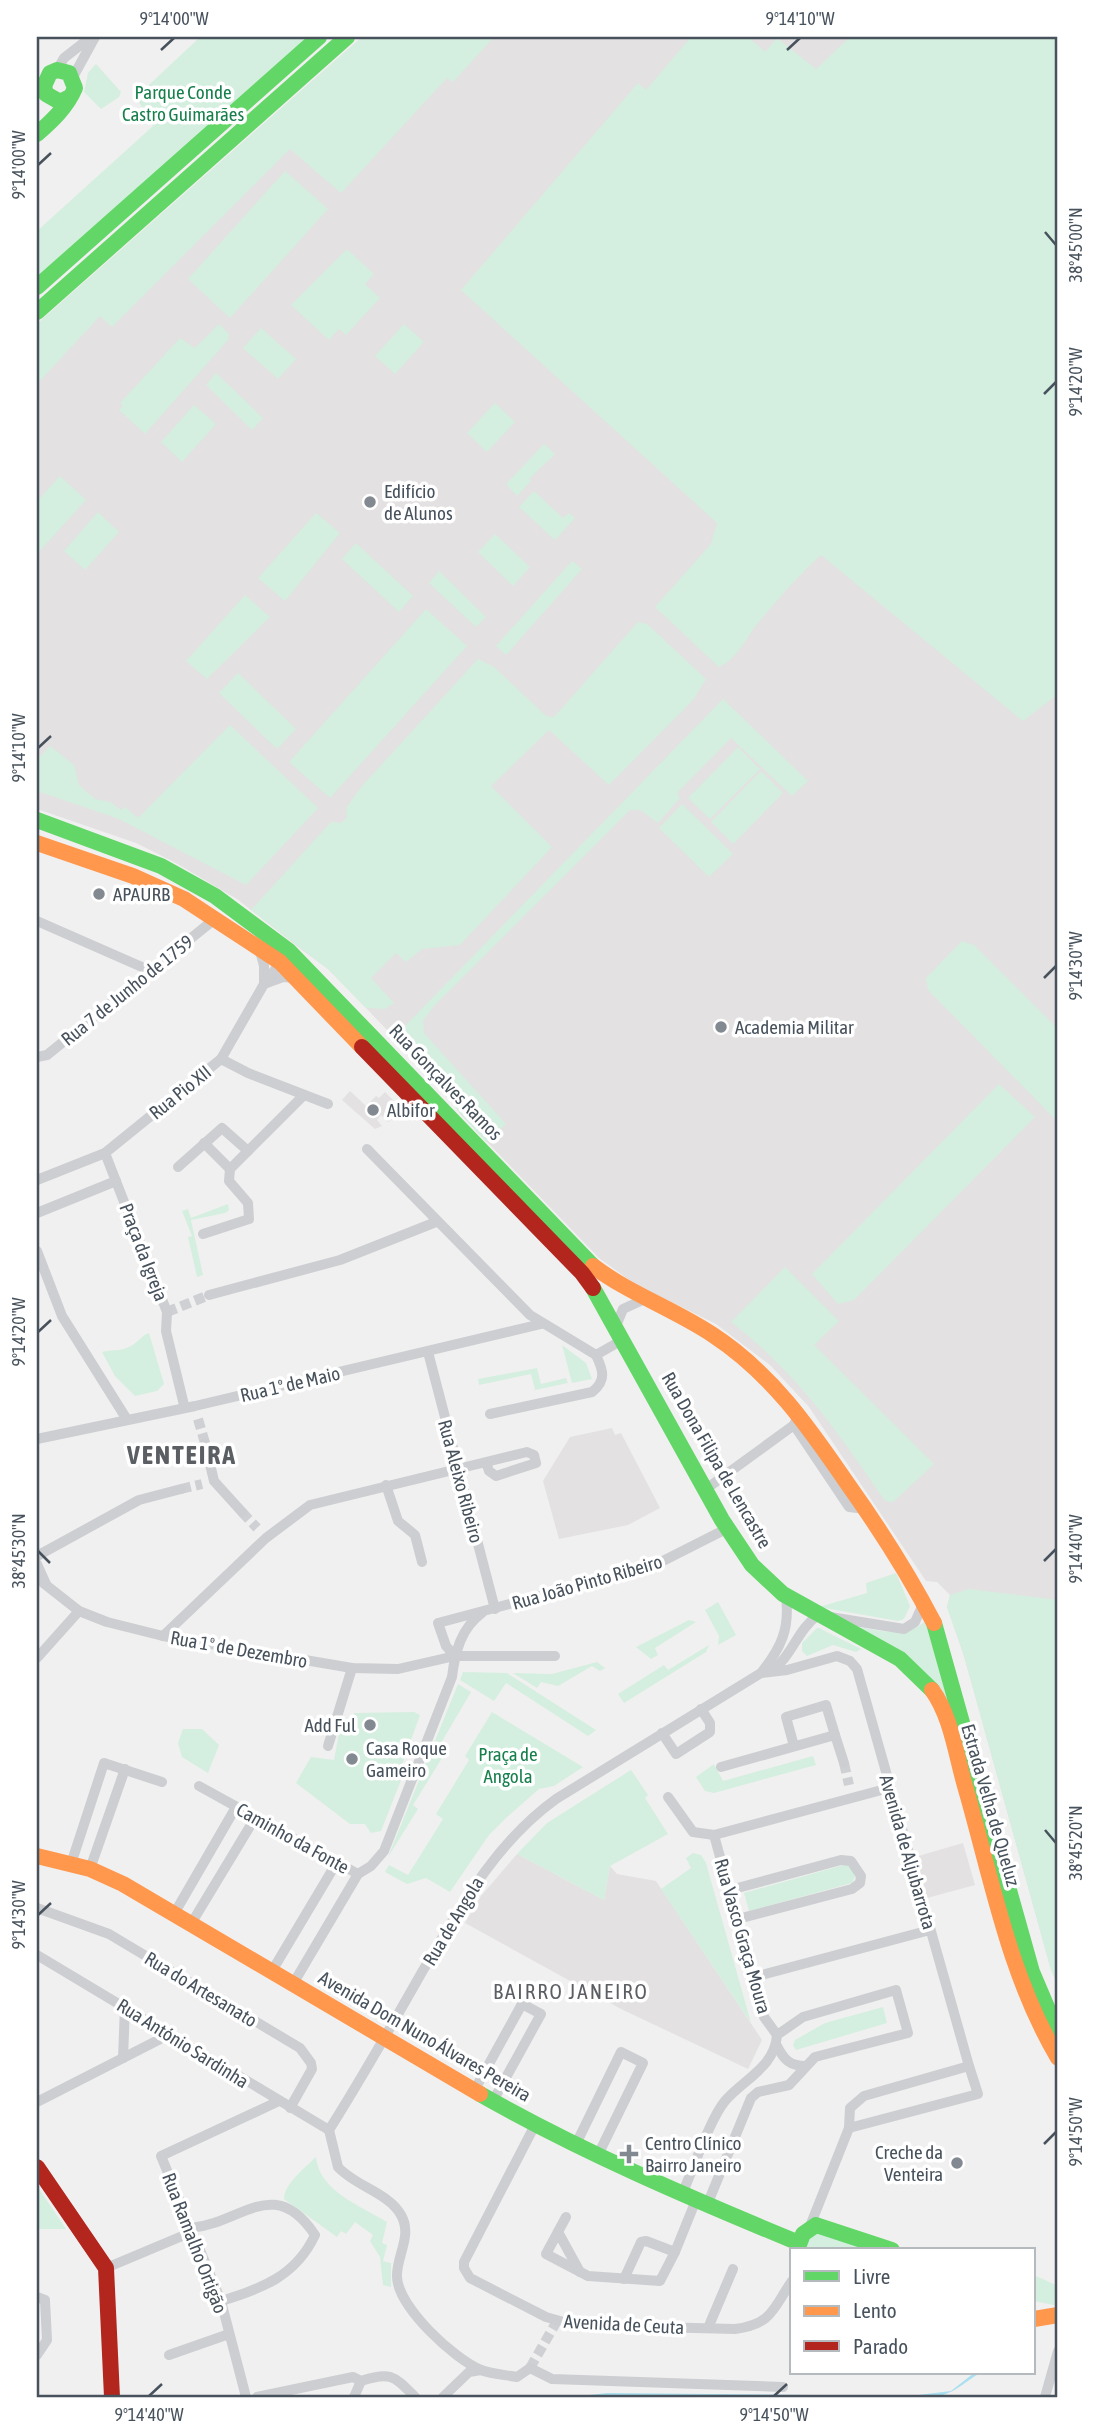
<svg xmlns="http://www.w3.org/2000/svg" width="1095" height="2434" font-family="'Asap Condensed',sans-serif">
  <rect width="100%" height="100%" fill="#f1f0f0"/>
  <g fill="#e3e1e2">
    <path d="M362,37H1058V1985L1051,1970L964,1656L947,1607L950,1595L937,1582L926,1581L809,1407L770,1365L716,1324L635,1284L599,1258L461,1115L445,1091L366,1008L328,969L302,950L237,899L174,862L136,843L37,809V324Z"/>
    <path d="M350,1091L366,1106L376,1096L379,1098L385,1092L394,1101L390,1106L399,1115L388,1122L381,1115L377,1120L382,1126L375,1129L342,1100Z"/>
    <path d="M612,1428L615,1435L621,1433L660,1508L628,1525L559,1539L543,1481L570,1437Z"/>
    <path d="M963,1843L975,1885L927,1898L915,1857Z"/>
    <path d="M517,1854L604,1900L610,1866L617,1874L656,1881L762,2040L748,2069L621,2009L465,1923L481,1896Z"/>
  </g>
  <g fill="#d4efdf">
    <path d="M200,37H310L37,287V231L153,126L136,97Z"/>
    <path d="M362,37H494L453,82L447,78L341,193L290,149L112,327L100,316L37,384V324Z"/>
    <path d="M691,37H748L765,52L777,38L816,69L850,37H1058V694L1023,721L821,555C798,576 778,599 758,623C744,640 739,657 719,667L655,607L711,544L717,523L461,290L638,83L646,90Z"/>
    <path d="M96,64L121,92L119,97L101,109L84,92L88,73Z"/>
    <path d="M285,171L328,209L230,318L188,279Z"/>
    <path d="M347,249L374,274L365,284L380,298L346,335L339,329L329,340L291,305Z"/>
    <path d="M219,324L229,334L228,340L145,434L119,410L123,406L120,403L180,338L195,348Z"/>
    <path d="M404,324L424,342L395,374L375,356Z"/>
    <path d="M261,328L296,359L278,379L243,348Z"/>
    <path d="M216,373L263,418L252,430L206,385Z"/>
    <path d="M495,403L515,422L487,452L467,433Z"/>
    <path d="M194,405L216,424L182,462L161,442Z"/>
    <path d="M544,444L555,454L529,479L531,481L517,496L506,484Z"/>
    <path d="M60,476L86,500L37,554V501Z"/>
    <path d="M534,491L563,518L569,513L575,518L555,540L519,507Z"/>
    <path d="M98,512L119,532L85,570L64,551Z"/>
    <path d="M316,513L340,533L285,601L258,578Z"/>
    <path d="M495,534L530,567L513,586L478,552Z"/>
    <path d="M356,543L413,596L399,612L342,559Z"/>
    <path d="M572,561L582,569L506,655L496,646Z"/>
    <path d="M439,571L486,617L476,627L429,583Z"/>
    <path d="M245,595L270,617L207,679L186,661Z"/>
    <path d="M426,609L467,646L330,798L289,762Z"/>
    <path d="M638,622L647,624L706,679L693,700L609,785L549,730L491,786L552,847L460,945L422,949L406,962L396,953L371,978L394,1003L385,1009L366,1008L328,969L251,910L331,822L341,823L347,817L346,808L362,786L478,659L494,667L546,716L554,717Z"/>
    <path d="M238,673L296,729L277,749L219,693Z"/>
    <path d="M723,699L808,781L792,796L731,738L677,793L680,798L658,823L640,810H630L433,1007L423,1021L424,1033L506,1124L486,1142C457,1111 432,1077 402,1046L405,1026Z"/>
    <path d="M230,725L318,808L246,885L119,819L37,791V760L50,746L74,765L79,785L95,799L110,802L121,810L125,807L138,818Z"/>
    <path d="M738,747L760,769L710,819L688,798Z"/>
    <path d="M761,771L783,793L733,844L711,822Z"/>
    <path d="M682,804L733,854L709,877L659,828Z"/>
    <path d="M962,941L974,945L1058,1029V1122L928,990L926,978Z"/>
    <path d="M999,1084L1035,1117L854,1300L838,1304L812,1274Z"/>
    <path d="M228,1204L229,1210L225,1213L191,1220L203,1275L197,1277L188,1237L192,1236L182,1211L188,1209L191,1218Z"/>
    <path d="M785,1267L839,1321L814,1345L934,1464L893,1502L885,1501C837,1431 799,1375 731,1322Z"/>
    <path d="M149,1333L164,1384L157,1391L135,1396L115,1376L102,1352C112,1349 121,1352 131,1346C138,1342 141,1336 149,1333Z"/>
    <path d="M562,1345L586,1363L592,1379L572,1383Z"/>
    <path d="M537,1368L541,1384L566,1378L568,1383L535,1390L531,1374L479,1385L478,1379Z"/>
    <path d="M896,1573L910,1606L904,1619L898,1621L819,1607L867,1593L866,1583Z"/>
    <path d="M969,1589L1058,1600V1985L1051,1970L964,1656L947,1607L950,1595Z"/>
    <path d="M718,1602L736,1635L718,1645L719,1636L705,1610Z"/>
    <path d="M689,1620L696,1622L655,1648L658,1655L651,1659L636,1647Z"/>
    <path d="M925,1621L958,1735L932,1682L851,1626C875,1629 907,1640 925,1621Z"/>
    <path d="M817,1628H819L861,1649L856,1652L833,1645L807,1656L802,1651V1643Z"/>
    <path d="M709,1645L706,1652L624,1703L618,1694L664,1665L668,1670Z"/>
    <path d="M597,1662L605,1668L600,1671L592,1666L558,1686L541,1682L537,1688L513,1673L552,1674Z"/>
    <path d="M463,1672L507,1673L596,1730L588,1736L506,1683L494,1701L460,1680Z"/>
    <path d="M458,1684L471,1692L438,1748L445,1753L413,1805L418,1809L388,1857Z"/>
    <path d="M414,1712L420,1715L399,1773L403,1775L381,1831L371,1833L365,1824H350L296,1783L311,1757L334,1760L342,1718L353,1719L354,1713Z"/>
    <path d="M492,1712L583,1767L554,1786L539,1789L507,1817L489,1835L450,1892L426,1878L407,1884L385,1872L389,1865L408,1875L443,1819L436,1814L469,1760L465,1756Z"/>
    <path d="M183,1729H202L219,1745L208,1773L182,1757L178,1743Z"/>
    <path d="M813,1756L816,1765L714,1793L705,1791L696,1777L714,1764L723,1781Z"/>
    <path d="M631,1770L648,1795L645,1798L668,1834L610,1866L604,1900L517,1854L547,1823Z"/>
    <path d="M693,1853L701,1855L706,1863L751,2023L661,1889L691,1868L686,1858Z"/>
    <path d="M847,1864L853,1868L855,1877L852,1883L749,1911L744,1893Z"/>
    <path d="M883,2007L887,2023L796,2050L793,2045L795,2040L825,2023Z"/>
    <path d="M316,2157C319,2191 361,2206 387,2222L382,2243L387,2245L383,2261L391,2263V2287L383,2285L380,2257L370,2241L373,2235L355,2222L346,2234L341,2231L337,2237L284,2199C284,2184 305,2168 316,2157Z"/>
    <path d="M37,2186L66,2229H37Z"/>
    <path d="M817,2233L876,2250H806L809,2239Z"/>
    <path d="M1034,2275L1058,2286V2306L1034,2301Z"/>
  </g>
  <path fill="#a9dfee" d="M974,2373H980C963,2383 953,2395 933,2397C813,2397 692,2397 572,2397L607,2393L910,2396L951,2391Z"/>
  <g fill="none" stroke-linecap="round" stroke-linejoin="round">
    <g stroke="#cfd0d3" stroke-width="10" stroke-dasharray="10 5" stroke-linecap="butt">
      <path d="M167,1312L209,1295"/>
      <path d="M198,1419L205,1443"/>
      <path d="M181,1489L202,1484"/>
      <path d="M242,1512L257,1528"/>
      <path d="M844,1763L849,1785"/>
      <path d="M530,2368L557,2321"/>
    </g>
    <g stroke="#ccced1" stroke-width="10">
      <path d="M57,70L64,58L91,37"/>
      <path d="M73,77L95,37"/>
      <path d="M37,921L151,971"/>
      <path d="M259,947L264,966V984L283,977L295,978"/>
      <path d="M37,1057L47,1055L216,918"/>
      <path d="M221,1059L248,1073L328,1104"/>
      <path d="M204,1143L230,1169"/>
      <path d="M367,1149L530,1315L596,1355L624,1339"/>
      <path d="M105,1153L167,1312L166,1331L184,1405"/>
      <path d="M178,1167L222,1128L248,1151"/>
      <path d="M37,1180L105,1153L221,1059L264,984L283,959"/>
      <path d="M37,1213L116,1181"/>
      <path d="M203,1234L249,1219L248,1203L229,1181L230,1169L304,1095"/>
      <path d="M37,1251L62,1316L126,1418"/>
      <path d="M209,1295L340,1260L436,1222"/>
      <path d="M616,1326L623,1309L647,1298"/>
      <path d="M428,1352L495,1609"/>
      <path d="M799,1412L794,1425L849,1507L866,1509"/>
      <path d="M490,1414L592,1392C607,1380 603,1370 596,1355"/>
      <path d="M37,1439L195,1406L541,1324"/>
      <path d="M205,1443L214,1481L242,1512"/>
      <path d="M386,1485L398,1521L415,1535L422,1562"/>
      <path d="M706,1489L794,1425"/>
      <path d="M37,1556L139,1500L181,1489"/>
      <path d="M37,1564L46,1584"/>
      <path d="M37,1578L79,1611L107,1622L163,1636L352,1668L398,1669L455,1656H555"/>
      <path d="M163,1636L266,1538L310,1505L486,1462L489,1471L496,1476L536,1463L534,1455L527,1452L486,1462"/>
      <path d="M455,1656L446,1646L438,1623L653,1566L728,1528"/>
      <path d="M37,1658L79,1611"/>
      <path d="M771,1671C792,1657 797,1630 818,1615L904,1629L915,1622L924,1602"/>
      <path d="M761,1673L787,1670L837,1656L850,1661L857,1669L969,2066L864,2096L850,2108L849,2128L810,2226"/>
      <path d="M662,1733L676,1754L710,1732V1723L701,1709"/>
      <path d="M328,1746L352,1668"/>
      <path d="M794,1746L786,1717L826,1705L835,1735"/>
      <path d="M721,1767L835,1735L844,1763"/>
      <path d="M199,1786L358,1874L371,1866L384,1851L452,1677C455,1652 461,1628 482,1613"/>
      <path d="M668,1797L693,1832L714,1835L889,1788"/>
      <path d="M714,1835L764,2017L777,2035"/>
      <path d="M71,1864L104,1763L162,1782"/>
      <path d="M90,1869L125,1769"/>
      <path d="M730,1890L841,1860L851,1861L861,1876L860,1883L852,1889L738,1919"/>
      <path d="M37,1908L109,1934L300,2048L311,2063L312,2069L290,2108"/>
      <path d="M174,1914L236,1807"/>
      <path d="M191,1924L255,1818"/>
      <path d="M37,1955L329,2130"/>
      <path d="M272,1971L337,1862"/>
      <path d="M754,1977L930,1930"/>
      <path d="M293,1984L358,1874"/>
      <path d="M777,2046C784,2060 790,2066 806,2066"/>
      <path d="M123,2058L125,2007"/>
      <path d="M474,2091L522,2004L541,2014L493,2101"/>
      <path d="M37,2102L168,2035"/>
      <path d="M535,2125L464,2262V2268L470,2278L546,2317L574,2325L735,2329C773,2324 773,2308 792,2281"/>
      <path d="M849,2128L978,2094L969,2066"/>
      <path d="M329,2130C362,2078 392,2025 422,1972C460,1908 494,1844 556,1799L761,1673C781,1648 790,1629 786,1597"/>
      <path d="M329,2130L338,2167C355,2186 389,2193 401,2215C413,2236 396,2256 397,2277C398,2307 454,2359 481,2370C491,2374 506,2375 517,2377L530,2368L552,2379L783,2387"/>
      <path d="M576,2144L621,2052L643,2063L598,2155"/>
      <path d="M682,2194C693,2170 710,2119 725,2101C744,2079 775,2067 777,2035L803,2017L896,1990L908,2033L815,2057L789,2085L758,2092L751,2098L707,2205"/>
      <path d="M566,2217L546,2254L588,2276L660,2281L675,2252"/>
      <path d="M558,2232L580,2272"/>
      <path d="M106,2268L187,2234L191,2228C242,2223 274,2174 315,2235C296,2276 261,2289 221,2301"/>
      <path d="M624,2279L641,2242L646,2241L675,2252L696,2200"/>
      <path d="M37,2297L45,2300L47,2340L37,2355"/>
      <path d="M708,2328L733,2269"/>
      <path d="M169,2355L229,2334"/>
      <path d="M361,2381C391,2371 394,2376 415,2397"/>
      <path d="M246,2397L221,2301L161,2156L279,2101"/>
      <path d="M257,2397L353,2377L361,2381L354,2397"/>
      <path d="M443,2397L469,2372L481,2370"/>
      <path d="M1045,2397L1058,2351"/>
    </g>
    <g stroke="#63d668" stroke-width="16">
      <path d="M37,134C52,121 67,107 75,88L69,73L57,70L50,73L44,86L46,94L60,102L70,97"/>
      <path d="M37,287L319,37"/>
      <path d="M37,312L347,37"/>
      <path d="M37,820L161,866L215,896L289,951L593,1266"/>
      <path d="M593,1288L722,1520L752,1565L783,1594L900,1659L932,1690"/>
      <path d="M934,1623L1032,1972L1058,2033"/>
      <path d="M480,2094C582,2152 690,2198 799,2243"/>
      <path d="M797,2250L803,2234L816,2225L892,2250"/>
    </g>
    <g stroke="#ff974d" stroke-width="16">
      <path d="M37,843L133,876L184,899L280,962L362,1047"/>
      <path d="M593,1266C630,1294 674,1309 713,1335C771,1373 808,1426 847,1483C879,1528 908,1573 934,1623"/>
      <path d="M932,1690C951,1716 956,1755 965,1786C992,1879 1008,1973 1058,2058"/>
      <path d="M37,1856L90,1869L123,1884L480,2094"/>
      <path d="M1034,2319L1058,2315"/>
    </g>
    <g stroke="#b3261e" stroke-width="16">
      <path d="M362,1047L582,1273L593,1288"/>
      <path d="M37,2167L106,2268L112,2397"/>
    </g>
  </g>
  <path fill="none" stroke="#47525d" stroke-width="2.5" d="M161,50L174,38M787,50L800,38M38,165L51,153M1045,232L1056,245M1044,394L1056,382M38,748L51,736M1044,978L1056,966M38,1332L51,1320M38,1551L50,1563M1044,1561L1056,1549M1045,1830L1056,1843M38,1915L51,1903M1044,2144L1056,2132M149,2396L162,2384M774,2396L787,2384"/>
  <g fill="#828990" stroke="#fff" stroke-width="2.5">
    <circle cx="370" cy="502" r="7"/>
    <circle cx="99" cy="894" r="7"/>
    <circle cx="721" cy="1027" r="7"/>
    <circle cx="373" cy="1110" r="7"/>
    <circle cx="370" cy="1725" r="7"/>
    <circle cx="352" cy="1759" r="7"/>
    <path d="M625.5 2143.5h7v7h7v7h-7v7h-7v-7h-7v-7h7z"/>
    <circle cx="957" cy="2163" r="7"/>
  </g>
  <g text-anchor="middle" stroke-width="7" stroke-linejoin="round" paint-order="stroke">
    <g font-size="19" fill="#167f4b" stroke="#fff">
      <text x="183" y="99">Parque Conde<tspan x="183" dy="22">Castro Guimarães</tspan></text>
      <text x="508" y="1761">Praça de<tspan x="508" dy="22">Angola</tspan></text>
    </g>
    <g font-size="19" fill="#47525d" stroke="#fff" text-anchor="start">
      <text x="384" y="498">Edifício<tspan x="384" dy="22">de Alunos</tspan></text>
      <text x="113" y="901">APAURB</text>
      <text x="735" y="1034">Academia Militar</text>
      <text x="387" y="1117">Albifor</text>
      <text x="356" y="1732" text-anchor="end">Add Ful</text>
      <text x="366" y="1755">Casa Roque<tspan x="366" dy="22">Gameiro</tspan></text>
      <text x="645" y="2150">Centro Clínico<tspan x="645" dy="22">Bairro Janeiro</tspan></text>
      <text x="943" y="2159" text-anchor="end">Creche da<tspan x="943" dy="22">Venteira</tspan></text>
    </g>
    <g font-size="19" fill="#47525d" stroke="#fff">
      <text transform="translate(127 990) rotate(-39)" y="7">Rua 7 de Junho de 1759</text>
      <text transform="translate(446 1082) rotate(46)" y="7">Rua Gonçalves Ramos</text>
      <text transform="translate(180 1092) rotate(-39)" y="7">Rua Pio XII</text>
      <text transform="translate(144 1252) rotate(69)" y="7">Praça da Igreja</text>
      <text transform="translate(290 1384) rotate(-13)" y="7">Rua 1º de Maio</text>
      <text transform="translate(717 1460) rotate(60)" y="7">Rua Dona Filipa de Lencastre</text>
      <text transform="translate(461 1481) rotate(75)" y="7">Rua Aleixo Ribeiro</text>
      <text transform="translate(587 1582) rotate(-16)" y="7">Rua João Pinto Ribeiro</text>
      <text transform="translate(239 1649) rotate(10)" y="7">Rua 1º de Dezembro</text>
      <text transform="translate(991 1805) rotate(74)" y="7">Estrada Velha de Queluz</text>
      <text transform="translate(293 1838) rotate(29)" y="7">Caminho da Fonte</text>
      <text transform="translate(908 1852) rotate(74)" y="7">Avenida de Aljubarrota</text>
      <text transform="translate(453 1921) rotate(-59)" y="7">Rua de Angola</text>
      <text transform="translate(743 1936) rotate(74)" y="7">Rua Vasco Graça Moura</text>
      <text transform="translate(201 1989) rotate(31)" y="7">Rua do Artesanato</text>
      <text transform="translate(425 2036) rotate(30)" y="7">Avenida Dom Nuno Álvares Pereira</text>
      <text transform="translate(183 2043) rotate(32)" y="7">Rua António Sardinha</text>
      <text transform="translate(195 2243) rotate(69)" y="7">Rua Ramalho Ortigão</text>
      <text transform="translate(624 2324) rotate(3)" y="7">Avenida de Ceuta</text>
    </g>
    <g font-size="21" letter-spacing="2" fill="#5b5f64" stroke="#fff">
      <text x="571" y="1999">BAIRRO JANEIRO</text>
    </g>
    <g font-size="26" font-weight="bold" letter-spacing="2" fill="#5b5f64" stroke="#fff">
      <text x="182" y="1464">VENTEIRA</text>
    </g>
  </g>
  <rect width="1095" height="2434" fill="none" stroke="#ffffff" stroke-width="77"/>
  <rect x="790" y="2248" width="245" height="126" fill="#ffffff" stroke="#b5babe" stroke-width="2"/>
  <rect x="804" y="2271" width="35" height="10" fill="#63d668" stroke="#b5babe" stroke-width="2"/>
  <text x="853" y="2284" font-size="21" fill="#47525d">Livre</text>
  <rect x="804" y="2306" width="35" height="10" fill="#ff974d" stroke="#b5babe" stroke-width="2"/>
  <text x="853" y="2318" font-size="21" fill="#47525d">Lento</text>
  <rect x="804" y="2341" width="35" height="10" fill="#b3261e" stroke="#b5babe" stroke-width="2"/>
  <text x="853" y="2354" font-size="21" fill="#47525d">Parado</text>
  <rect x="38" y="38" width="1018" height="2358" fill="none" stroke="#47525d" stroke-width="2.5"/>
  <g font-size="18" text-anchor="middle" fill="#47525d">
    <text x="174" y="25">9°14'00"W</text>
    <text x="800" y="25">9°14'10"W</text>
    <text transform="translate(19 165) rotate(-90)" y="6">9°14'00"W</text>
    <text transform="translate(1076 245) rotate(-90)" y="6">38°45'00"N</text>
    <text transform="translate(1076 382) rotate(-90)" y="6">9°14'20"W</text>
    <text transform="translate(19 748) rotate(-90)" y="6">9°14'10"W</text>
    <text transform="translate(1076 966) rotate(-90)" y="6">9°14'30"W</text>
    <text transform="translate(19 1332) rotate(-90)" y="6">9°14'20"W</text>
    <text transform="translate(1076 1549) rotate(-90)" y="6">9°14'40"W</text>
    <text transform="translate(19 1551) rotate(-90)" y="6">38°45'30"N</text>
    <text transform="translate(1076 1843) rotate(-90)" y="6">38°45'20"N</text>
    <text transform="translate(19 1915) rotate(-90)" y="6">9°14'30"W</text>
    <text transform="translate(1076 2132) rotate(-90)" y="6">9°14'50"W</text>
    <text x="149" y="2421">9°14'40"W</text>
    <text x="774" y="2421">9°14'50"W</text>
  </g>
</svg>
